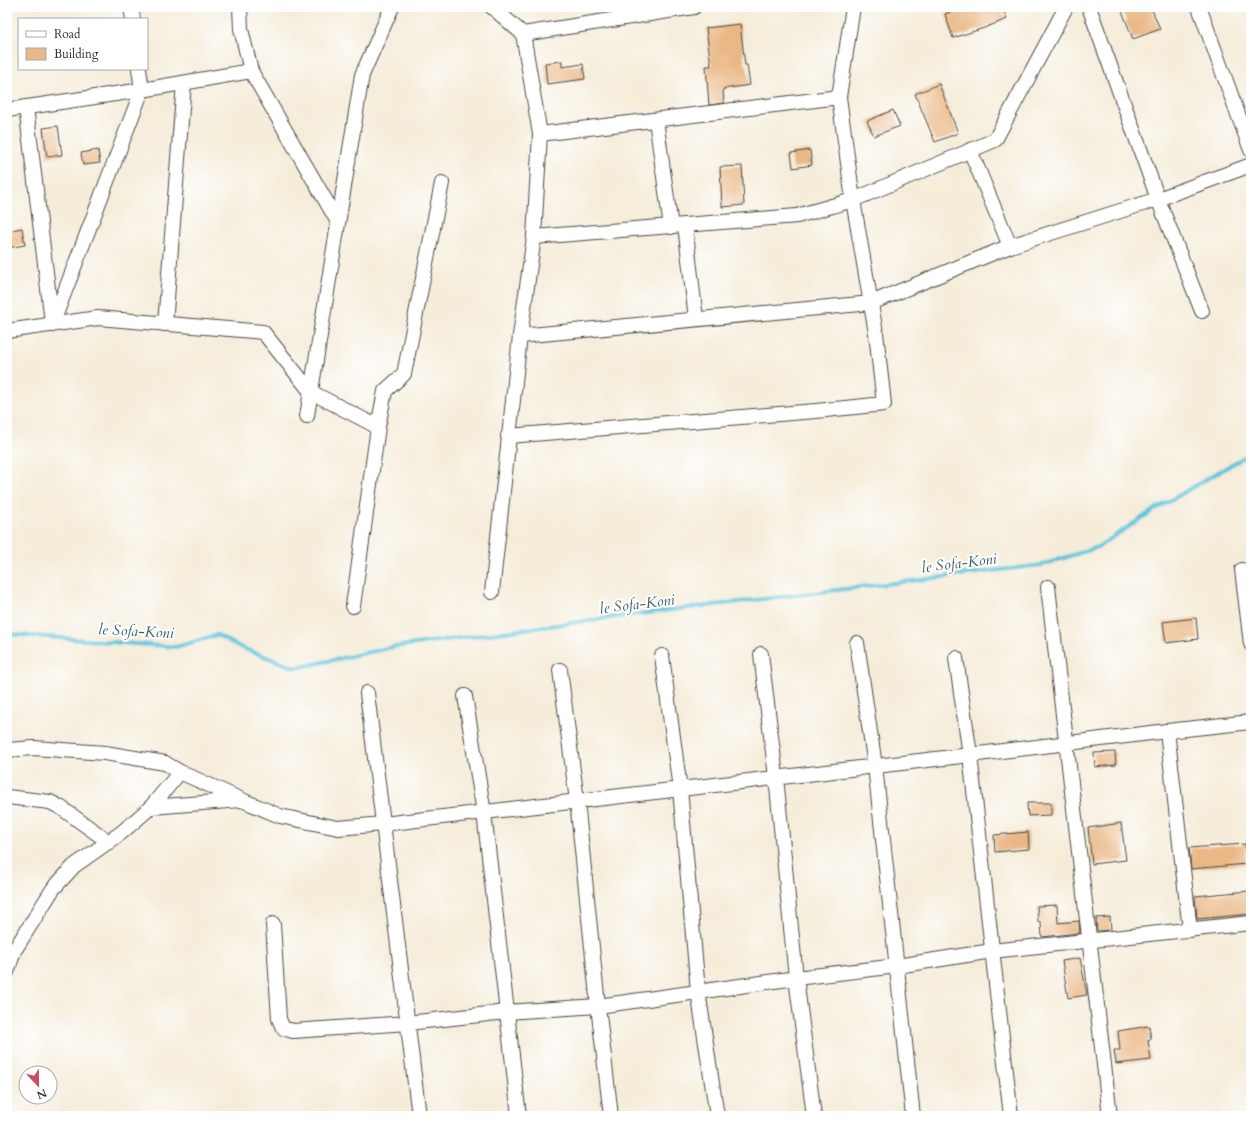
<svg xmlns="http://www.w3.org/2000/svg" width="1258" height="1123" font-family="Cardo,serif">
  <rect width="100%" height="100%" fill="#fff"/>
  <filter id="ink" filterUnits="userSpaceOnUse"><feTurbulence type="fractalNoise" baseFrequency=".025" numOctaves="2"/><feDisplacementMap in="SourceGraphic" scale="8" xChannelSelector="R" yChannelSelector="G"/><feConvolveMatrix kernelMatrix="1 2 1 2 8 2 1 2 1" color-interpolation-filters="sRGB"/></filter>
  <filter id="wash" filterUnits="userSpaceOnUse"><feTurbulence type="fractalNoise" baseFrequency=".012" numOctaves="4" result="noise"/><feDisplacementMap in="SourceGraphic" scale="16" xChannelSelector="R" yChannelSelector="G"/><feGaussianBlur stdDeviation="0.9" result="paint"/><feColorMatrix in="noise" values="0 0 0 0 0 0 0 0 0 0 0 0 0 0 0 0 0 1.4 0 .05"/><feComposite in="paint" operator="in"/></filter>
  <g filter="url(#wash)">
    <rect width="100%" height="100%" fill="#f5ecd9"/>
    <g fill="none" stroke-linecap="round" stroke-linejoin="round">
      <path stroke="#5dc3da" stroke-width="4" d="M7,634L176,647L217,635L242,648L296,668L393,647L623,616L1042,565L1098,547L1154,510L1251,453"/>
    </g>
    <g id="blocks">
      <g fill="#eab886">
        <path d="M965,7H1002L1007,19L984,28L953,38L945,14Z"/>
        <path d="M1132,7H1151L1160,29L1133,39L1122,11Z"/>
        <path d="M740,24L745,65H747L750,85L723,89L724,103L709,105L706,66H711L706,28Z"/>
        <path d="M562,61V67L583,64L585,79L547,84L545,63Z"/>
        <path d="M939,84L958,133L935,142L915,94Z"/>
        <path d="M893,110L900,126L874,136L867,121Z"/>
        <path d="M58,126L62,155L47,157L43,128Z"/>
        <path d="M98,150L100,163L83,165L81,153Z"/>
        <path d="M810,150L812,165L793,168L791,153Z"/>
        <path d="M742,166L744,205L722,207L720,167Z"/>
        <path d="M22,228L25,245L7,248V231Z"/>
        <path d="M1196,618L1198,639L1166,643L1163,622Z"/>
        <path d="M1115,752L1116,765L1095,767L1094,753Z"/>
        <path d="M1027,803H1051V815L1028,816Z"/>
        <path d="M1121,823L1126,860L1092,864L1088,828Z"/>
        <path d="M1028,832L1029,849L995,852L994,835Z"/>
        <path d="M1245,844L1246,864L1191,869L1189,848Z"/>
        <path d="M1249,891L1251,914L1197,919L1195,896Z"/>
        <path d="M1057,905L1058,923L1079,921L1080,933L1042,937L1041,922H1038L1037,906Z"/>
        <path d="M1110,917L1111,930L1097,931L1096,918Z"/>
        <path d="M1080,958L1087,995L1068,998L1062,961Z"/>
        <path d="M1149,1026L1151,1039L1148,1040L1151,1060L1116,1064L1114,1050H1120L1118,1031Z"/>
      </g>
    </g>
  </g>
  <g filter="url(#ink)">
    <use href="#blocks" fill-opacity="0" stroke="#494845" stroke-width="1"/>
    <g fill="none" stroke-linecap="round" stroke-linejoin="round">
      <g stroke="#494845" stroke-width="16">
        <g id="minor">
          <path d="M131,7L133,19"/>
          <path d="M240,7L241,29L251,71L338,222"/>
          <path d="M1089,7L1158,199L1202,311"/>
          <path d="M1199,7L1251,150"/>
          <path d="M523,34L694,7"/>
          <path d="M839,97L853,7"/>
          <path d="M26,107L52,322"/>
          <path d="M7,110L142,90L251,71"/>
          <path d="M656,120L671,227"/>
          <path d="M970,150L1010,246"/>
          <path d="M685,225L696,319"/>
          <path d="M534,237L797,216L853,200L995,140L1066,7"/>
          <path d="M165,324L184,83"/>
          <path d="M52,325L142,90L139,69"/>
          <path d="M7,331L98,318L263,332L311,392L378,427"/>
          <path d="M520,336L871,303L1010,246L1158,199L1251,165"/>
          <path d="M307,416L362,75L392,7"/>
          <path d="M508,436L816,411L884,404L876,333L853,200L839,97L540,134"/>
          <path d="M1242,570L1251,644"/>
          <path d="M1048,587C1068,763 1090,939 1110,1116"/>
          <path d="M492,592L520,336L534,237L540,134L523,34L492,7"/>
          <path d="M353,606L378,427L385,391L404,374L442,183"/>
          <path d="M857,643L875,766L913,1116"/>
          <path d="M761,654L776,777L796,978L814,1116"/>
          <path d="M662,656L680,789L698,991L717,1116"/>
          <path d="M956,658L970,755L1011,1116"/>
          <path d="M560,670L577,801L598,1006L611,1116"/>
          <path d="M367,693L419,1116"/>
          <path d="M465,696L484,813L519,1116"/>
          <path d="M1167,731L1190,930"/>
          <path d="M7,750L34,748L105,753L165,763L180,772L242,800L280,816L338,828L383,824L970,755L1167,731L1251,722"/>
          <path d="M7,797L50,802L60,807L109,842"/>
          <path d="M151,807L241,800"/>
          <path d="M273,924L279,1019L283,1028L293,1031L408,1023L506,1012L598,1006L796,978L897,966L992,951L1251,923"/>
          <path d="M7,972L14,951L53,889L74,866L121,833L151,807L180,772"/>
        </g>
      </g>
      <use href="#minor" stroke="#fff" stroke-width="14"/>
    </g>
  </g>
  <g text-anchor="middle" stroke-width="4" stroke-linejoin="round" paint-order="stroke">
    <g font-size="15" font-style="italic" fill="#3c6068" stroke="#fff">
      <text transform="translate(959 563) rotate(-7)" y="5">le Sofa-Koni</text>
      <text transform="translate(637 604) rotate(-7)" y="5">le Sofa-Koni</text>
      <text transform="translate(136 631) rotate(3)" y="5">le Sofa-Koni</text>
    </g>
  </g>
  <rect width="1258" height="1123" fill="none" stroke="#fff" stroke-width="24"/>
  <rect x="18" y="18" width="130" height="52" fill="#ffffff" stroke="#aaaaaa"/>
  <rect x="26" y="31" width="20" height="6" fill="#ffffff" stroke="#aaaaaa"/>
  <text x="54" y="38" font-size="12" fill="#2b2b2b">Road</text>
  <rect x="26" y="48" width="20" height="12" fill="#eab886" stroke="#aaaaaa"/>
  <text x="54" y="58" font-size="12" fill="#2b2b2b">Building</text>
  <g transform="translate(38 1085) rotate(158)"><circle r="19" fill="#ffffff" stroke="#aaaaaa"/>
  <path d="M0-3L7 15L0 10L-7 15Z" fill="#d1495b"/>
  <text y="-6" font-size="11" font-weight="bold" text-anchor="middle" fill="#2b2b2b">N</text>
  </g>
</svg>
